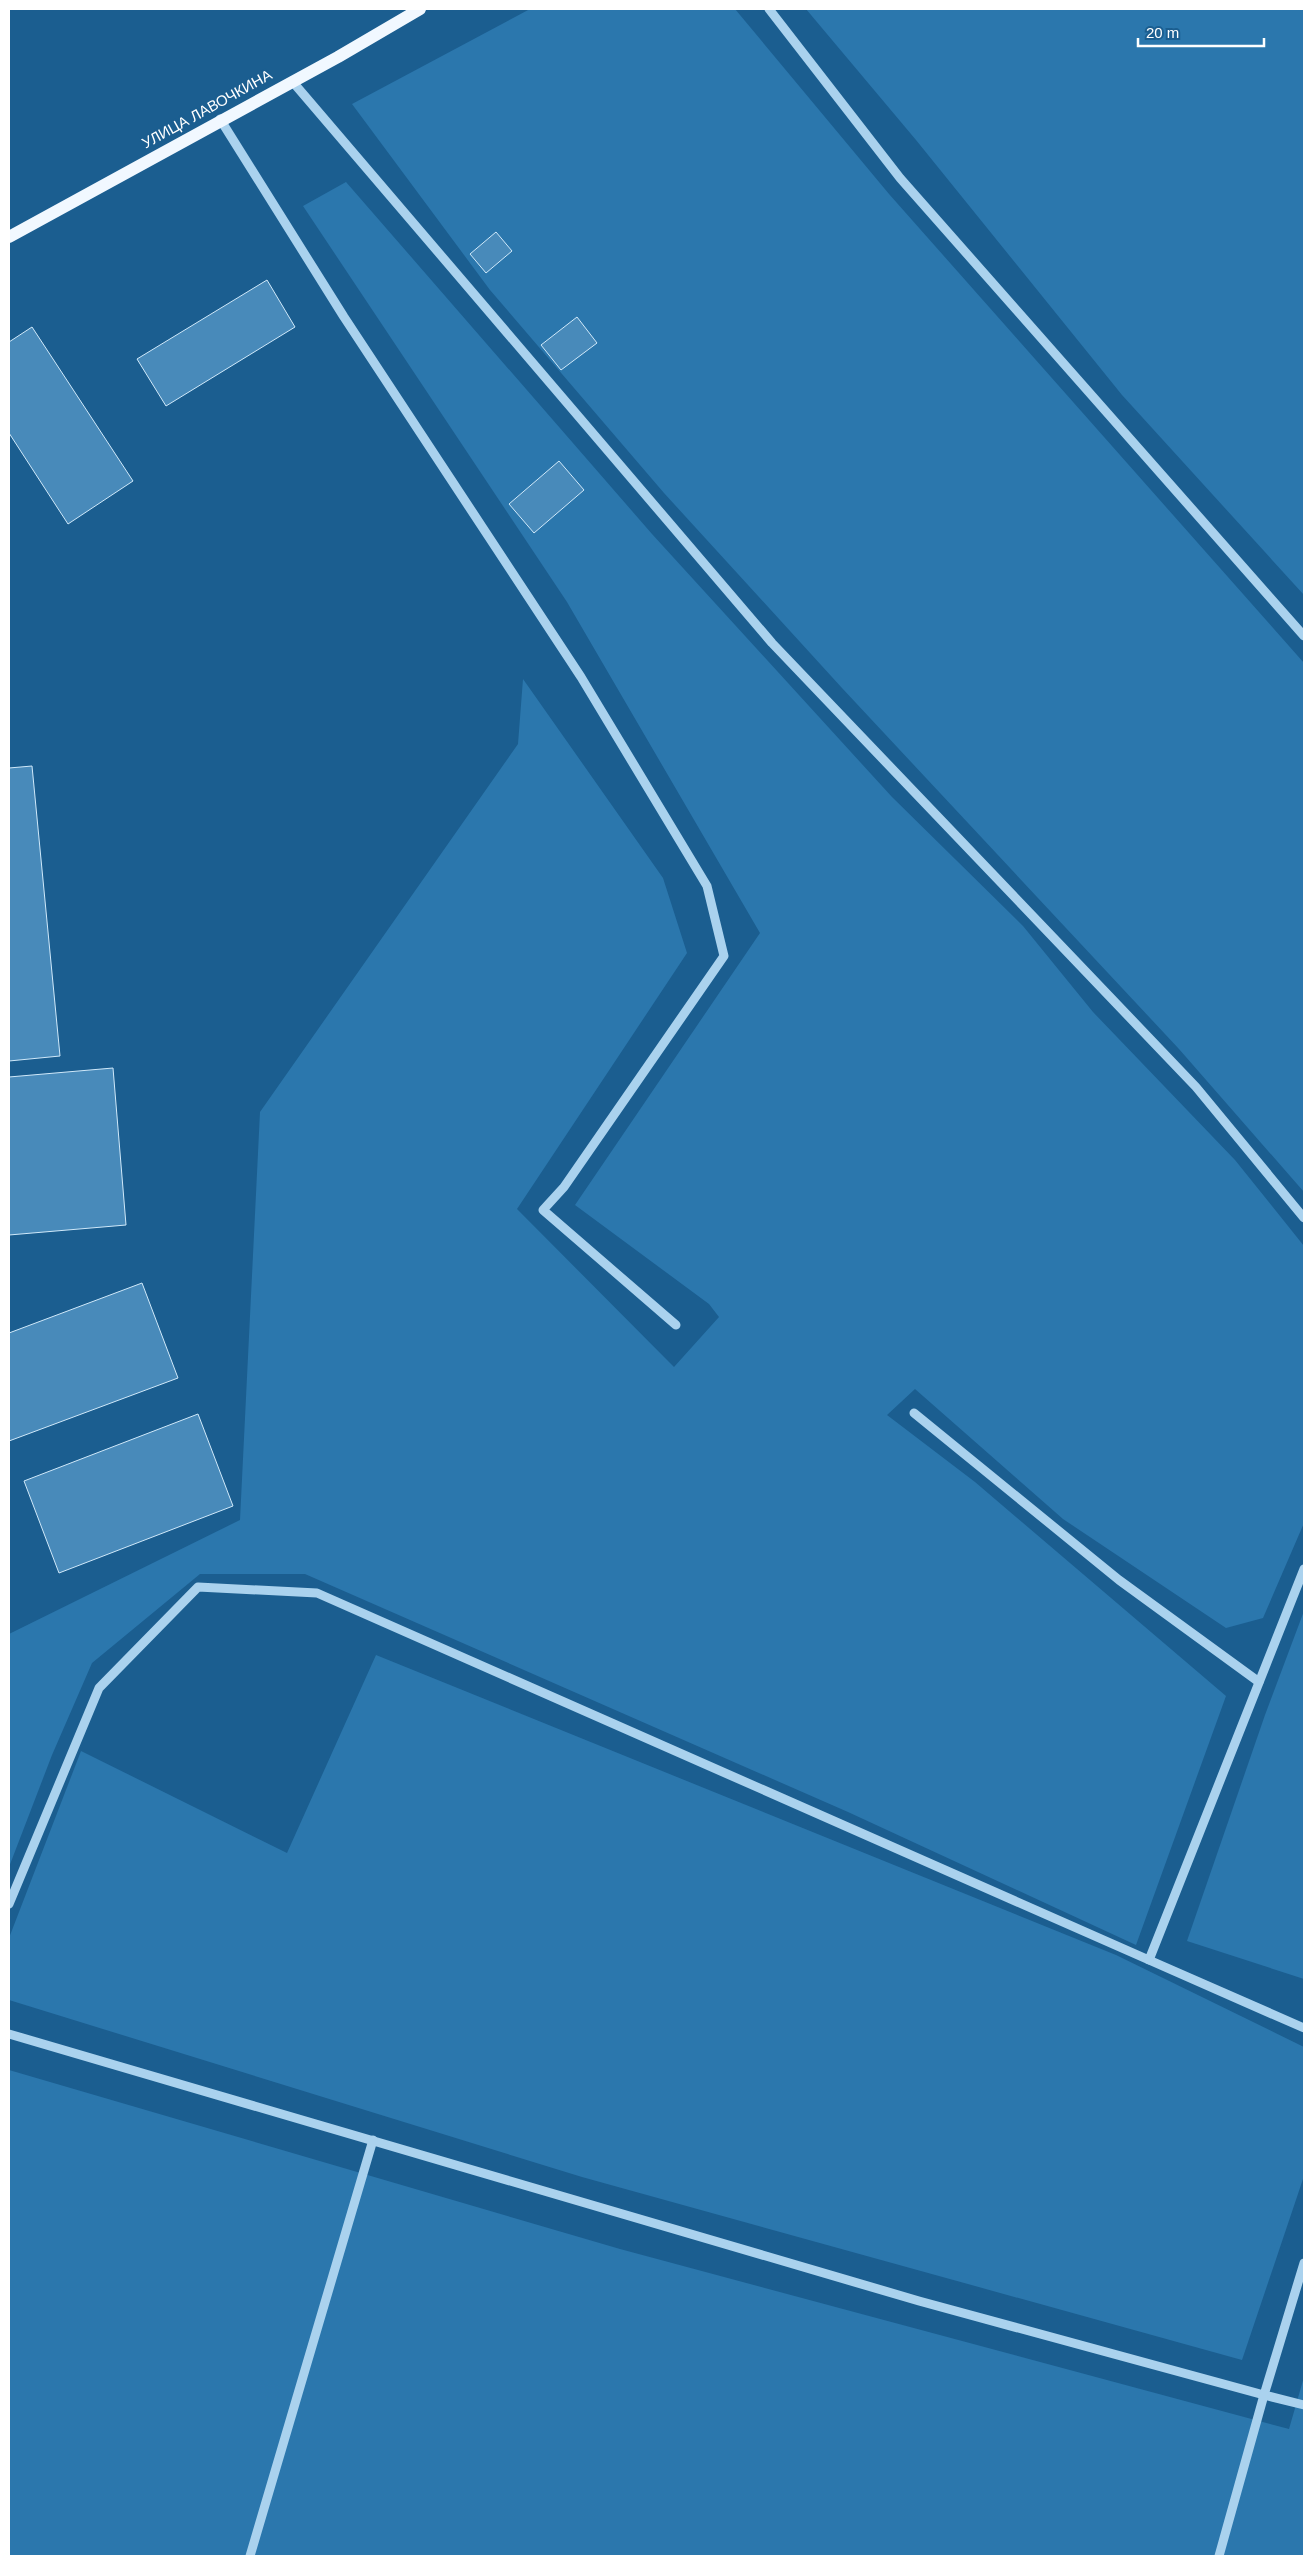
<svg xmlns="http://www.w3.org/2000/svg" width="1313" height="2565" font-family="Arial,sans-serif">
  <rect width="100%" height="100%" fill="#1b5e90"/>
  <g fill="#2b77ad">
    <path d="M530,9H735L889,194L1304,663V1192L1179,1049L842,688L664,493L490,290L352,104Z"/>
    <path d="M806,9H1304V595L1122,395L916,140Z"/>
    <path d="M346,182L652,534L892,797L1023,926L1093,1012L1235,1160L1304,1246V1523L1263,1618L1226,1628L1063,1519L915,1389L887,1415L975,1482L1226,1696L1136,1945L848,1812L305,1574H200L92,1663L52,1755L9,1867V1634L240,1520L260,1112L518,744L523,679L663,878L687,953L517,1209L674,1367L719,1317L709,1304L575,1205L760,933L567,602L303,206Z"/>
    <path d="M1304,1611V1979L1187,1941L1265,1715Z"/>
    <path d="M376,1655L1116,1955L1304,2047V2176L1242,2360L582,2177L9,2000V1938L81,1751L287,1853Z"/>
    <path d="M9,2070L620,2249L1289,2429L1304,2377V2556H9Z"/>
  </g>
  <g fill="#488aba" stroke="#d0e9fa">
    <path d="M496,232L512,251L486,273L470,254Z"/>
    <path d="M267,280L295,327L166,406L137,359Z"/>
    <path d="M577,317L597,343L561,370L541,345Z"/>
    <path d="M32,327L133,481L68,524L9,433V342Z"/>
    <path d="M559,461L584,490L534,533L509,504Z"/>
    <path d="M32,766L60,1056L9,1061V768Z"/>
    <path d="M113,1068L126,1225L9,1235V1077Z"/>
    <path d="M142,1283L178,1378L9,1441V1333Z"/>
    <path d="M198,1414L233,1506L59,1573L24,1481Z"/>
  </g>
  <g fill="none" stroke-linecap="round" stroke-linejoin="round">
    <g stroke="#aad2ee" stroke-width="9">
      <path d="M769,9L900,178L1304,636"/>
      <path d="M292,81L772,643L1196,1087L1304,1218"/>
      <path d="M220,119L344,317L581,677L707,886L724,956L564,1187L543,1210L676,1325"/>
      <path d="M914,1413L1119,1580L1259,1682"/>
      <path d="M9,1904L99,1688L198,1587L317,1593L1149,1960L1304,1569"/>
      <path d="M1149,1960L1304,2028"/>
      <path d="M9,2034L919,2301L1264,2395L1304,2263"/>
      <path d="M250,2556L373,2140"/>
      <path d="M1219,2556L1264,2395L1304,2405"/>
    </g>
    <path stroke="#f1f8ff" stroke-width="12" d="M9,237L338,57L420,9"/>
  </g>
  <g text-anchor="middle" stroke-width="4" stroke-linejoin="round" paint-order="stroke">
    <g font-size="15" fill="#fff" stroke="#1b5e90">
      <text transform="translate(207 109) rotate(-29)" y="5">УЛИЦА ЛАВОЧКИНА</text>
    </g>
  </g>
  <rect width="1313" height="2565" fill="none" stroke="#ffffff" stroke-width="20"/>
  <path d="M1138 38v8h126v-8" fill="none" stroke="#ffffff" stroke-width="2.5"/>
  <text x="1146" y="38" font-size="15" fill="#ffffff" stroke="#1b5e90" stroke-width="4" paint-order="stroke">20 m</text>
</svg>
